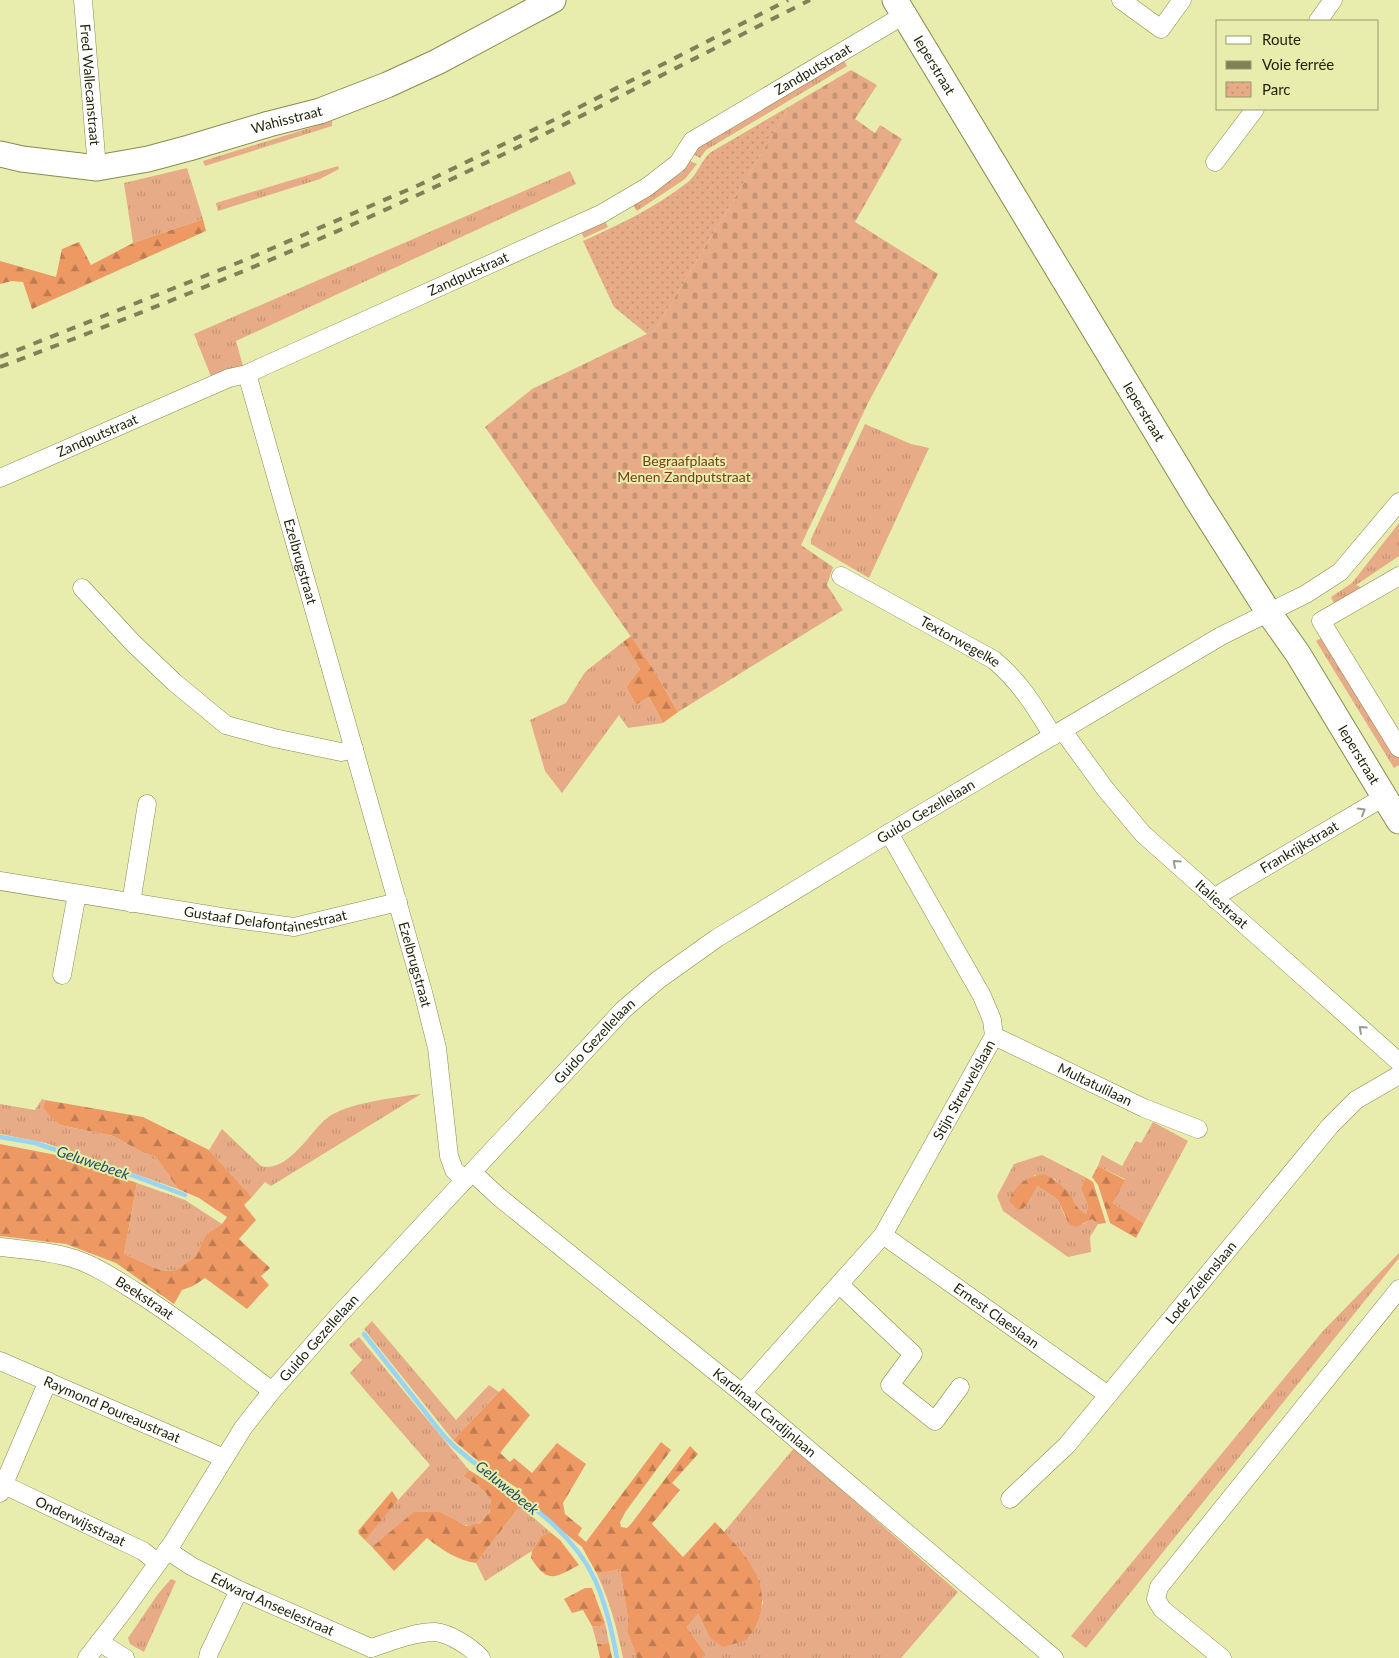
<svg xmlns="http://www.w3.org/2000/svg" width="1399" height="1658" font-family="Lato,sans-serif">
  <defs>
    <pattern id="grass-tufts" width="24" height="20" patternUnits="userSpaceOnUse" patternTransform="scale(1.25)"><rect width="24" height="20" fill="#e7ab87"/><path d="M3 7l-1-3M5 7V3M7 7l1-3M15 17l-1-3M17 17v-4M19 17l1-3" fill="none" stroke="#c69373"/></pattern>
    <pattern id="forest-firs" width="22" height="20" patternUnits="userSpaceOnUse" patternTransform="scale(1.25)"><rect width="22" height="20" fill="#ee9964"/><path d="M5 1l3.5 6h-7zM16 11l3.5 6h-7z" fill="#c07c50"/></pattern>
    <pattern id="cemetery-stones" width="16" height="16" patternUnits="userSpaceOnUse" patternTransform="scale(1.25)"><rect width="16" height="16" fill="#e7ab87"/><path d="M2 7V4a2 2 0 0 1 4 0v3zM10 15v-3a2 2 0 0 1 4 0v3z" fill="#c69373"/></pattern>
    <pattern id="park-dots" width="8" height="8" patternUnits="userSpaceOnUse" patternTransform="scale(1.25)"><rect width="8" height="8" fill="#e7ab87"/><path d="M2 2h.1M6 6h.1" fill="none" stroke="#c69373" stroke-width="1.8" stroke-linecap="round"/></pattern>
  </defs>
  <rect width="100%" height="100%" fill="#e8edad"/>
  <g fill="url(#grass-tufts)">
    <path d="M843,59L847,66L706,150L700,158L693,154L697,149L706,142Z"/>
    <path d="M332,121V126L205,166L203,161Z"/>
    <path d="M690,161L697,164L685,179L637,211L633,205L681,173Z"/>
    <path d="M338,166L339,169L320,179L218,211L216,203Z"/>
    <path d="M187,168L203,219L133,243L124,183Z"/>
    <path d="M570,171L576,184L236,341L243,366L212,379L194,334Z"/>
    <path d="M605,221L608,227L584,238L581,232Z"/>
    <path d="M865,424L911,444L929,448L869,578L811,544V539Z"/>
    <path d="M1399,523V556L1356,585L1366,590L1336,607L1331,597L1352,583Z"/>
    <path d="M1325,636L1399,756V765L1394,768L1316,641Z"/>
    <path d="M623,642L640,669L626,687L636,705L649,697L663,723L628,728L619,715L562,793L545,771L530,720L566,703L585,672Z"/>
    <path d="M421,1094L271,1186L265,1182L252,1197L209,1150L222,1129L261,1166C288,1173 308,1134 326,1119C344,1103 398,1097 421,1094Z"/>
    <path d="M42,1099L45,1100L43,1107L60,1125L113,1136L142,1152L156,1157L178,1189L46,1143L0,1134V1104L35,1110Z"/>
    <path d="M1153,1122L1188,1141L1144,1223L1113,1203L1125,1179L1098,1166L1102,1155L1122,1166L1136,1141L1141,1143Z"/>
    <path d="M1042,1155L1085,1177L1081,1189L1088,1206L1086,1214L1078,1210L1065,1189L1055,1179L1034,1175L1030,1202L1031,1194L1038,1186L1058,1200L1065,1217L1083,1224L1092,1219L1098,1224L1090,1237L1091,1252L1068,1257L1003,1211L997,1196L1014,1164Z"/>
    <path d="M137,1183L185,1200L222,1224L206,1234L196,1256L176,1270L162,1271L124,1254Z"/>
    <path d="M1399,1253V1258L1086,1648L1071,1636L1323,1331Z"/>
    <path d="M372,1321L456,1420L489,1385L499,1392L453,1440L364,1329Z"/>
    <path d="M359,1337L469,1470L463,1476C472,1482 485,1489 490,1499C496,1513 478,1529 465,1525C456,1522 447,1516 440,1512L391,1532L372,1547L365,1540L379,1521L430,1465L350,1373L362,1360L349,1345Z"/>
    <path d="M794,1448L958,1592L901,1658H702L706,1655L687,1627L698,1614L710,1638L747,1640L757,1624L763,1602L744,1555L724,1532Z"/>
    <path d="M520,1506L550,1532L541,1536L532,1551L485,1581L476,1563Z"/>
    <path d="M620,1569L628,1619L627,1631L637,1658H623C617,1628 610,1602 597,1574Z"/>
    <path d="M171,1579L176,1581L144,1652L130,1644L128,1638L158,1594Z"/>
    <path d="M605,1623L609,1643L597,1644L592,1626L600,1627Z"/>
  </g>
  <g fill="url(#forest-firs)">
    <path d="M203,219L206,231L32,309L23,282L12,281L0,284V261L56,277L62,249L79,242L91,265L133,243Z"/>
    <path d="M631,636L654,670L678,712L663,723L649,697L636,705L626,687L640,669L623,642Z"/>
    <path d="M45,1100L143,1117L209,1150L252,1197L244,1205L256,1220L239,1239L270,1268L261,1276L269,1285L247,1309L205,1278L193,1286L182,1290L174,1304L116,1263L66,1244L0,1236V1144L56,1155L137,1183L124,1254L162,1271L176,1270L196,1256L206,1234L222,1224L227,1217L199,1198L178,1189L156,1157L142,1152L113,1136L60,1125L50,1116L43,1107Z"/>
    <path d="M1098,1166L1125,1180L1113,1203L1144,1223L1136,1238L1110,1223L1098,1185L1092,1177Z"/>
    <path d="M1044,1174C1055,1179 1063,1185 1070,1195C1076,1204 1076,1209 1086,1214L1088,1206L1081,1189L1085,1177L1093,1182L1106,1223L1098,1224L1092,1219L1076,1227L1069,1224L1058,1200L1038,1186C1030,1195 1030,1207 1018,1210L1009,1201C1015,1185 1027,1176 1044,1174Z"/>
    <path d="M503,1388L530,1415L500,1453L510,1462L514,1458L532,1473L557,1443L586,1464L563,1503L565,1514L582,1528L578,1535L586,1542L661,1442L671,1450L626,1511L620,1522L621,1527L627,1528L631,1524L690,1446L698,1454L672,1483L680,1490L652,1524L683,1557L715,1522C741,1551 775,1580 757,1624C755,1629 750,1635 747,1640L723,1647L710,1638L698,1614L687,1627L706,1655L702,1658H637L627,1631L628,1619L620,1569L597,1574L582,1547L538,1511L517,1488L484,1466L453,1440Z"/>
    <path d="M469,1470L493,1485L520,1506L476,1563C458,1561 441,1549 427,1538L394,1571L372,1547L414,1512H440L466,1526L480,1523L490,1512L491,1501L486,1493L477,1485L463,1476Z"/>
    <path d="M392,1491L398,1500L365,1540L359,1534L358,1531Z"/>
    <path d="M550,1532L560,1540L579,1565C556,1577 548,1585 531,1558L532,1551L541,1536Z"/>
    <path d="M585,1588H592L605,1623L600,1627L592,1626L583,1610L572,1613L564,1599Z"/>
    <path d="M609,1643L612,1658H600L597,1644Z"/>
  </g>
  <path fill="url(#cemetery-stones)" d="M851,70L877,85L855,119L875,133L880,125L902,139L855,222L938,274L868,403L801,545L833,567L827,585L843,610L678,712L654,670L485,427L532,389L655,330L790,106Z"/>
  <path fill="url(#park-dots)" d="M790,106L655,330L647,334L614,307L583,241C620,224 655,208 688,182C698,174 701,160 711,152Z"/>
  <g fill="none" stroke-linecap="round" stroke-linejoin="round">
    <g stroke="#99d4f2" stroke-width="4.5">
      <path d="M0,1137L35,1143L115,1169L185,1195"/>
      <path d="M364,1334C382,1357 400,1380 418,1403C429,1416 439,1432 452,1444C498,1487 567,1519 594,1578C606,1603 612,1631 617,1658"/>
    </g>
    <g stroke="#878b4e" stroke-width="19">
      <g id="street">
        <path id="s1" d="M83,0L97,168"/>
        <path d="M1121,0L1161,29L1182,0"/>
        <path d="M1318,21L1333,0"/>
        <path d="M1215,162L1255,109"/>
        <path id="s2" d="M247,374L423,992L437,1048L449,1156L454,1170L465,1180"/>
        <path id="s3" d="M0,478L229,378L247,374L262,367L601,214L647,187L678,163L692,141L904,15"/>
        <path id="s4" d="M841,576L994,660C1021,683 1035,707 1053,736"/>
        <path d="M1399,576L1321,621L1399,748"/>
        <path d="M82,588L133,643L174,682L226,725L274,738L341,752L354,749"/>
        <path id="s5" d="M1063,731L1106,790L1143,834L1399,1062"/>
        <path id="s6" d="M0,881L221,917L294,927L398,902"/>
        <path id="s7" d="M1216,900L1223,892L1384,797"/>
        <path d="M131,903L147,804"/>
        <path d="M62,975L77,894"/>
        <path id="s8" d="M994,1036L1144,1108L1198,1129"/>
        <path id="s9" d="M472,1172L499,1197L742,1393L1054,1658"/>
        <path id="s10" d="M883,1235L1108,1395"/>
        <path id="s11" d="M0,1247C25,1250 51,1251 75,1259C96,1266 114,1278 133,1290C181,1320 226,1356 272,1391"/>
        <path d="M840,1285L913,1354L890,1385L935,1421L960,1387"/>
        <path id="s12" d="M0,1361L224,1458"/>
        <path id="s13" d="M742,1393L883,1235L994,1036L992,1020L982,996L889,833"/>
        <path id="s14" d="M0,1483L143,1551L158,1563"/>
        <path d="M0,1493L48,1381"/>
        <path id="s15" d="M1010,1499L1067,1445L1330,1126L1356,1100L1399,1075"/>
        <path id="s16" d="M167,1550L191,1566L239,1590L371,1648"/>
        <path d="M99,1642L125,1658"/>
        <path d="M371,1648C390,1642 414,1632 435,1632C449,1633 471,1647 481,1658"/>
        <path id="s17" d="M87,1658L125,1609L173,1542L243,1428L272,1391L338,1316L623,1010L658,980L717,938L889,833L1221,636L1306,594L1340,572L1399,502"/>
        <path d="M208,1658L209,1653L239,1590"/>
        <path d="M1222,1658L1162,1609L1156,1599L1159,1587L1399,1289"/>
      </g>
    </g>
    <g stroke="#878b4e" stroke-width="27">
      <g id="secondary">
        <path id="s18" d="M895,0L1198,501L1269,613L1298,654L1399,821"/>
        <path id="s19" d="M0,154L22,159L97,168L148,159L189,148L269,124L320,111L387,85L437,62L553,0"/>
      </g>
    </g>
    <use href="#street" stroke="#fff" stroke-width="18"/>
    <use href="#secondary" stroke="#fff" stroke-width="25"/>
    <g stroke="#7f8256" stroke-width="4" stroke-dasharray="9 9" stroke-linecap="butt">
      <path d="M0,357L245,260L419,185L564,115L788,0"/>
      <path d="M0,367C142,313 284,257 422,193C553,132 681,65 810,0"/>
    </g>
  </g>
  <defs><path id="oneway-chevron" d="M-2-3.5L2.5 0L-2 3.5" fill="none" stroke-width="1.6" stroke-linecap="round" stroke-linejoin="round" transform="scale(1.25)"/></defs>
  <g stroke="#9a9b8f">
    <use href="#oneway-chevron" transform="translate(1362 811) rotate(-30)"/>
    <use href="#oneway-chevron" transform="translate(1176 863) rotate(-138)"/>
    <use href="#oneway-chevron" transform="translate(1362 1029) rotate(-138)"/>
  </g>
  <g text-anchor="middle" stroke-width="4" stroke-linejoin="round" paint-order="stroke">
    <g font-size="14" fill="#1f2107" stroke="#e8edad">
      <text dy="5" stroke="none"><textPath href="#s18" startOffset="76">Ieperstraat</textPath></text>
      <text dy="5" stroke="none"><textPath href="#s3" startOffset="916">Zandputstraat</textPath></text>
      <text dy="5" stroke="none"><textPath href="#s1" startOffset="85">Fred Wallecanstraat</textPath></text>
      <text dy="5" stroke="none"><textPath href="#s19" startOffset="294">Wahisstraat</textPath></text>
      <text dy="5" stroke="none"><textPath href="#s3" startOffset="511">Zandputstraat</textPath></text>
      <text dy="5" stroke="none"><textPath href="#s18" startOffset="481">Ieperstraat</textPath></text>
      <text dy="5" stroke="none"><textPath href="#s3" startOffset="106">Zandputstraat</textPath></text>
      <text dy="5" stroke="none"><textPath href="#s2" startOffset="195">Ezelbrugstraat</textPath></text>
      <text dy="5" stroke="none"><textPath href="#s4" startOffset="136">Textorwegelke</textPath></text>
      <text dy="5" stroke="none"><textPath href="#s18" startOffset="886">Ieperstraat</textPath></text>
      <text dy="5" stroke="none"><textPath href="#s17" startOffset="1206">Guido Gezellelaan</textPath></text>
      <text dy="5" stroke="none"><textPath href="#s7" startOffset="99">Frankrijkstraat</textPath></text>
      <text dy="5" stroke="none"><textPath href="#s5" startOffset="236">Italiestraat</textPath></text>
      <text dy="5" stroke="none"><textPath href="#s6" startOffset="269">Gustaaf Delafontainestraat</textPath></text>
      <text dy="5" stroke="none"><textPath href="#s2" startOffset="614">Ezelbrugstraat</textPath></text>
      <text dy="5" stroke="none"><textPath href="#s17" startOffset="801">Guido Gezellelaan</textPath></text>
      <text dy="5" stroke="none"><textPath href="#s8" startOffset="112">Multatulilaan</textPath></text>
      <text dy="5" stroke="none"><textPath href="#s13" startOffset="378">Stijn Streuvelslaan</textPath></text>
      <text dy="5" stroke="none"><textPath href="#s15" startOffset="289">Lode Zielenslaan</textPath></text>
      <text dy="5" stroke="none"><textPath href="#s11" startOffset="156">Beekstraat</textPath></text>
      <text dy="5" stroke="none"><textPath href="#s10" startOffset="139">Ernest Claeslaan</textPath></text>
      <text dy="5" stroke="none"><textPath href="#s17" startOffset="396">Guido Gezellelaan</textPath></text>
      <text dy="5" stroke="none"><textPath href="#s12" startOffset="122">Raymond Poureaustraat</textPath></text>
      <text dy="5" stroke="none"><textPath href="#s9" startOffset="379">Kardinaal Cardijnlaan</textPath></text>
      <text dy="5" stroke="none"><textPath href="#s14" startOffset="89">Onderwijsstraat</textPath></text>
      <text dy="5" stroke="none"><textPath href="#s16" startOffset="119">Edward Anseelestraat</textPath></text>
    </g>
    <g font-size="14" fill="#753e19" stroke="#e8edad">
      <text x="684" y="466">Begraafplaats<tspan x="684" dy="16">Menen Zandputstraat</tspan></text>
    </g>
    <g font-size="15" font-style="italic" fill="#224f65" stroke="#e8edad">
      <text transform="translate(93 1163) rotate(19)" y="5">Geluwebeek</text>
      <text transform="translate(507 1488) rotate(39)" y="5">Geluwebeek</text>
    </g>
  </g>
  <rect x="1216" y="20" width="162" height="90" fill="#e8edad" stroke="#989b6b"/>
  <rect x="1226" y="36" width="25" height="8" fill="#ffffff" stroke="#989b6b"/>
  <text x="1262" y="45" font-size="15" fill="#1f2107">Route</text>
  <rect x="1226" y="61" width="25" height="8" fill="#7f8256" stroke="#989b6b"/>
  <text x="1262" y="70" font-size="15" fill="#1f2107">Voie ferrée</text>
  <rect x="1226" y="82" width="25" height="15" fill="url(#park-dots)" stroke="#989b6b"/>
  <text x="1262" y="95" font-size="15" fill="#1f2107">Parc</text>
</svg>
